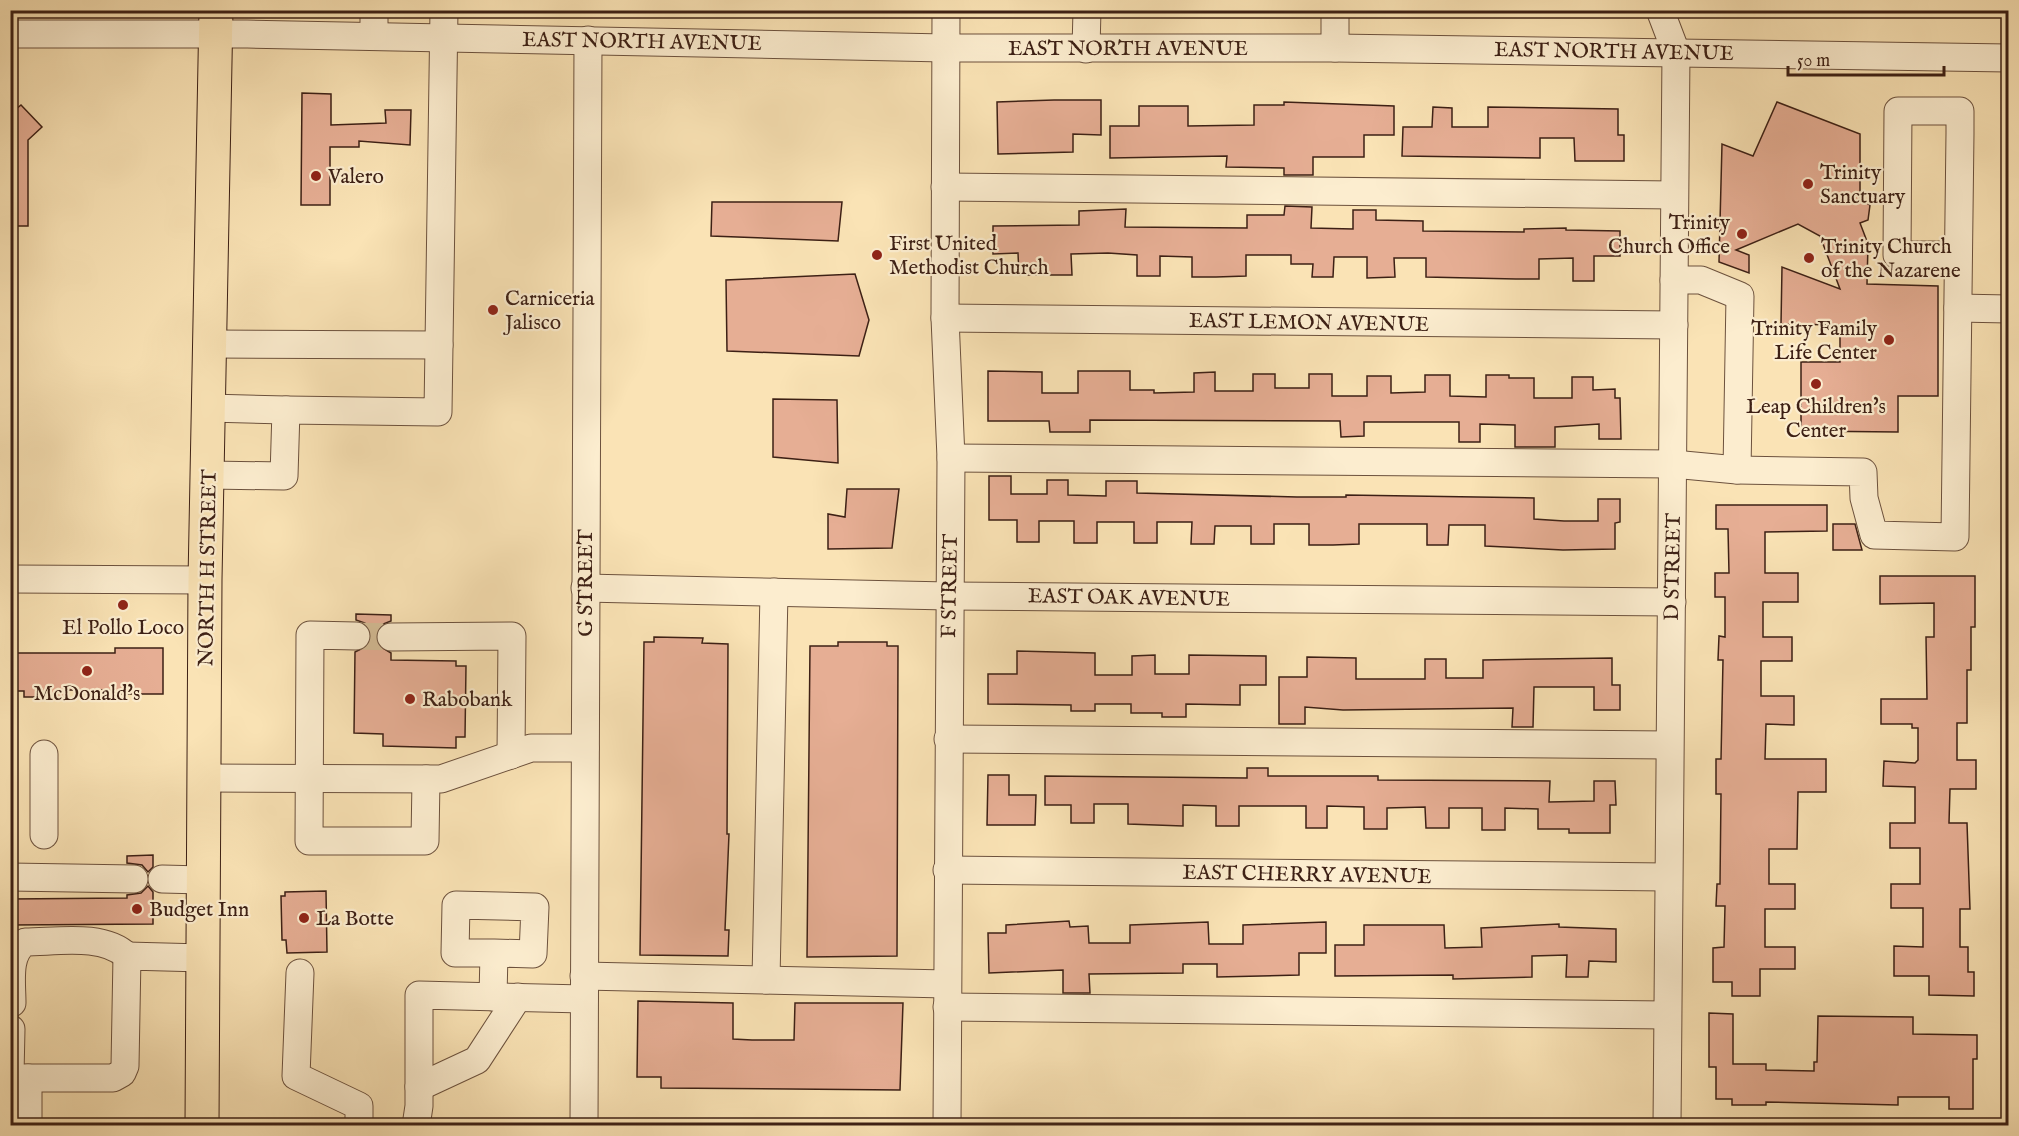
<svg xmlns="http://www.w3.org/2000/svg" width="2019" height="1136" font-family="'IM FELL English',serif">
  <rect width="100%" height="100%" fill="#fae3b5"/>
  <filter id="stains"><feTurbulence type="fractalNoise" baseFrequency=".00333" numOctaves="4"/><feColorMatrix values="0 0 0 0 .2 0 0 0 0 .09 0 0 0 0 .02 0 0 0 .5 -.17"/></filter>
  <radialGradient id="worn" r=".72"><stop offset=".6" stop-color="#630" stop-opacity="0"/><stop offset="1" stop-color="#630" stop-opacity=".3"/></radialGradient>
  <g fill="#e6ae94" stroke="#3d2015" stroke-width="1.5">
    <path d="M302,93L331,94V125L386,123L385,110H411L410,145L359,141V147H330V205H301Z"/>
    <path d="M1054,100H1101V135L1073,134V152L998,154L997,102Z"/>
    <path d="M1284,102L1394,106V135H1364V157H1313V175H1284V168L1226,167L1227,156L1110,158V126H1139V106H1188V126L1254,125V105H1284Z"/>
    <path d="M1777,102L1860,134V199L1870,205L1868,220L1860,223L1868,244L1867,284L1938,286V396H1898V432L1801,431V362H1840V325L1781,324L1782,267L1840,289L1820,236L1798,224L1736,250L1749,255V273L1719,262L1722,144L1753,156Z"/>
    <path d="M21,105L42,127L28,140V226H10V114Z"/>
    <path d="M1433,107L1452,108V127H1488V107L1618,109V135H1624V161H1575L1574,138H1540V158L1402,156L1403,127H1432Z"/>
    <path d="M712,202H842L838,241L711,236Z"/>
    <path d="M1285,206L1312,207L1311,228L1353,229V210H1376V220L1423,221V231L1524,232V229L1566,228V230L1620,231V256H1594V281H1573V258L1539,259V279H1516L1426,277V258H1394L1395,277L1367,278V257H1334L1333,277H1312L1313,264H1291V255H1246V276L1216,277H1192V257L1160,256V276H1137V255L1108,253L1071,254L1072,275H1019L1018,253L993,254V226L1079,225V211L1126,209L1125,227L1247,228V215H1284Z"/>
    <path d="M855,274L869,320L859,356L727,351L726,280Z"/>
    <path d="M988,371L1042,372V393H1078V371H1130V390H1154V393L1194,392V373L1215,372V391H1253V374H1275V388H1309V374H1332V396H1367V376H1391V393L1425,392V375H1450V396L1486,397V375H1509V378H1534V398H1572V377H1593V390L1615,389V398H1620L1621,439H1599V424L1555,427V447H1515V425L1480,424V442H1459V422H1364V436L1341,437L1340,421L1090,420V432H1050L1049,421H988Z"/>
    <path d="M773,399L837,400L838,463L773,457Z"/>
    <path d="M989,476H1011V494H1047V480H1068V495L1106,496V481H1137V493L1297,497H1346V495L1534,498V519L1564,521H1598V499H1620V522L1615,523V549L1563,550L1485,546V525H1449L1448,545H1427V524H1359V544L1333,545H1309V524H1274V544H1251V526H1215L1214,544H1191L1192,522H1157V543H1134V522H1097V543H1074V521H1039V542H1017V520H989Z"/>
    <path d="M847,489H899L892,548L828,549V514L845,517Z"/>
    <path d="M1716,505H1827V531L1765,532V573H1798V602H1763V637H1792V661H1761V696H1794V725L1766,724L1765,759H1826V792H1798L1797,849H1769V884H1795V909H1765V947H1795V969H1760V996H1732V982H1713V948L1724,947L1725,906H1716L1717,884H1720L1721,794H1716V759H1721L1723,660H1718L1719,636L1725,637V597H1715V573H1729L1728,529H1716Z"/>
    <path d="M1833,524H1855L1862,550H1833Z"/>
    <path d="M1880,576H1975V627H1971V670H1967V723H1957V760H1976V789H1950L1949,823H1967L1970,909H1960V947H1968V972H1974V996L1929,995V976H1894V946L1923,947V908H1891V884H1920V848H1890V823H1915V787L1883,786L1884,761L1915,763L1918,760V728H1912V724H1881V699H1927L1926,637H1934V603L1880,604Z"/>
    <path d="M356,614L391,615V621L383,624L375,637L378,645L391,653V660L456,661V666H466L465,737H456V748L383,746V734L354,733L355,652L369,645L372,636L365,623L356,620Z"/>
    <path d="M654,637L703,638L702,643L728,644L727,834H729L725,930H729L728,956L640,955L644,642H654Z"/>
    <path d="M838,642H887V646H898L897,956L807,957L810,646H838Z"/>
    <path d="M115,648H163V694H115V690H68V697H24V691H10V653H115Z"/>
    <path d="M1017,651L1095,653V675H1132V656L1155,655V674H1189V655L1266,656V685H1240V705L1186,704V717H1162V713H1131V704H1095V711H1071V705L988,704V674H1017Z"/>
    <path d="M1307,657L1356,658V679H1425V659H1446V678H1483V660L1612,658V685H1620V710H1594V687H1534L1533,727H1512L1513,708L1343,710L1305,707V724H1279V677H1307Z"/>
    <path d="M1247,768H1268V776H1378V780L1550,781L1549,802L1594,801V781H1615L1616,805H1610V833H1569V829H1538V809L1505,808V830H1482V808H1449V828H1426L1425,807L1387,808V829H1364V807L1327,806V828H1306V806H1239V826H1216V806L1183,805V826L1128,824V804H1094V823H1071V805H1045V776L1247,778Z"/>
    <path d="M988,775H1009V795H1036L1035,825H987Z"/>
    <path d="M153,855V867L148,872L142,865L127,863V856Z"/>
    <path d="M148,886L153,892V924L10,925V899L127,898V895L141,893Z"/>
    <path d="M326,891L327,952L287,953L286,940H282L281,896H285V892Z"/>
    <path d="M1069,921L1070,927L1088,926L1089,943H1130V925L1208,922L1209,944H1243V925L1326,922V953H1299V975L1217,977V964H1183V973L1089,974L1090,993H1063V970L989,973L988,933H1006V925Z"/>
    <path d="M1559,924V927L1616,929V962L1589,961L1588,977H1566L1567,955L1532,956V977L1453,979V975L1335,976V945H1364V925H1444L1445,948L1482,947L1481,928Z"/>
    <path d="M638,1001L733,1003V1039L752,1040H794L795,1003H903L900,1090L661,1088V1077H637Z"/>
    <path d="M1709,1013L1733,1014V1064H1766V1070L1814,1071V1062H1817L1818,1016L1913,1017V1034L1977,1035V1059H1973V1109H1949V1097H1898V1105L1766,1102V1105H1732V1099H1716V1067H1709Z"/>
  </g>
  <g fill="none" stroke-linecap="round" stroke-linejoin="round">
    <path stroke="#d4bc95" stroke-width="27" stroke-dasharray="27 14" stroke-linecap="butt" d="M356,636L391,637"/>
    <g stroke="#6c513d" stroke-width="29">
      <g id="minor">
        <path d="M374,10V36"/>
        <path d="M946,10L945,318L951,458L947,1126"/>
        <path d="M1660,10L1676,52L1667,1126"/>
        <path d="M10,34H247L945,48H1335L2008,58"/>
        <path d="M1335,48V10"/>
        <path d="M1086,49L1087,10"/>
        <path d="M945,187L1674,195"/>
        <path d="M1674,280H1701L1740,296L1737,470"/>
        <path d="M1958,308L2008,309"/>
        <path d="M945,318L1674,325"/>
        <path d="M211,344L439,345"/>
        <path d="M209,408L286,410"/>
        <path d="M951,458L1673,464L1737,470L1863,472L1864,498L1874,535L1955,537L1960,133V111H1898L1897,255H1958"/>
        <path d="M208,475L284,476L286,410L438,412L444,10"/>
        <path d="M10,579L205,580"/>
        <path d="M585,588L948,596L1672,602"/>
        <path d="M356,636L310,635L309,841H425L426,779"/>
        <path d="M391,637L512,636L511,755"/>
        <path d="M948,739L1669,745"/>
        <path d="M204,778L441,779L531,748H585"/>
        <path d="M44,835V754"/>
        <path d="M947,870L1668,877"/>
        <path d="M10,877L134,879"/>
        <path d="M162,879L203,880"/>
        <path d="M300,973L296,1076L359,1106V1126"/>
        <path d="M584,976L947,984"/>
        <path d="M766,980L774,592"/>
        <path d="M493,997L494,953H455L456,905L535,907L533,954L494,953"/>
        <path d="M12,1003C12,982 7,955 25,942C56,942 103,933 127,956"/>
        <path d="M947,1007L1667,1015"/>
        <path d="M10,1075L11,1029"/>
        <path d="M10,1078H113L122,1073L125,1066L127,956L203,958"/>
        <path d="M28,1078V1126"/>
        <path d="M419,1087L477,1060L518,997"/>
        <path d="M416,1126L419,1106V995L584,999"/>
        <path d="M584,1126L588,40"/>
      </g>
    </g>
    <g stroke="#3d2015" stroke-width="35">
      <path id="highway" d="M202,1126L205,580L216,10"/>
    </g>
    <use href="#minor" stroke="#fcedcf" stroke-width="27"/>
    <use href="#highway" stroke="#fae3b5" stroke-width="33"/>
  </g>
  <g fill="#8f2418" stroke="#fcedcf" stroke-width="2">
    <circle cx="316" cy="176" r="6"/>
    <circle cx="1808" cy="184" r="6"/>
    <circle cx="1742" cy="234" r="6"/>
    <circle cx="877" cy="255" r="6"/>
    <circle cx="1809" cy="258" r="6"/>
    <circle cx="493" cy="310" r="6"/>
    <circle cx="1889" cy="340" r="6"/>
    <circle cx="1816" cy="384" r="6"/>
    <circle cx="123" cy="605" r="6"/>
    <circle cx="87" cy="671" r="6"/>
    <circle cx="410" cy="699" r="6"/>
    <circle cx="137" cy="909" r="6"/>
    <circle cx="304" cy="918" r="6"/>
  </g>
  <g text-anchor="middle" stroke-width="4.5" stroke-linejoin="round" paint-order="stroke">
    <g font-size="21" fill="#3d2015" stroke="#fcedcf">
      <text transform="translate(642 41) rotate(1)" y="7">EAST NORTH AVENUE</text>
      <text x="1128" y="55">EAST NORTH AVENUE</text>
      <text transform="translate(1614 51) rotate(1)" y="7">EAST NORTH AVENUE</text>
      <text transform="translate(1309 322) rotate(1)" y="7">EAST LEMON AVENUE</text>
      <text transform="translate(1672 567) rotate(-89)" y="7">D STREET</text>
      <text transform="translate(207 568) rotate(-89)" y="7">NORTH H STREET</text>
      <text transform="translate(585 583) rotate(-90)" y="7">G STREET</text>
      <text transform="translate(949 586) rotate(-89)" y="7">F STREET</text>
      <text transform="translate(1129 597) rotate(1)" y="7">EAST OAK AVENUE</text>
      <text transform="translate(1307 874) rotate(1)" y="7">EAST CHERRY AVENUE</text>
    </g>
    <g font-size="21" fill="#3d2015" stroke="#fcedcf" text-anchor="start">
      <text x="1820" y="179">Trinity<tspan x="1820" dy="24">Sanctuary</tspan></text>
      <text x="328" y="183">Valero</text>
      <text x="1730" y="229" text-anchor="end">Trinity<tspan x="1730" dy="24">Church Office</tspan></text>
      <text x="889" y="250">First United<tspan x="889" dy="24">Methodist Church</tspan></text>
      <text x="1821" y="253">Trinity Church<tspan x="1821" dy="24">of the Nazarene</tspan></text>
      <text x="505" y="305">Carniceria<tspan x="505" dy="24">Jalisco</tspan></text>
      <text x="1877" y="335" text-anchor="end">Trinity Family<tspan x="1877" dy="24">Life Center</tspan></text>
      <text x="1816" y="413" text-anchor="middle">Leap Children's<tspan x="1816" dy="24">Center</tspan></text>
      <text x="123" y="634" text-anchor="middle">El Pollo Loco</text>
      <text x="87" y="700" text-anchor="middle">McDonald's</text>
      <text x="422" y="706">Rabobank</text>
      <text x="149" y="916">Budget Inn</text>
      <text x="316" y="925">La Botte</text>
    </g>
  </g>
  <rect width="2019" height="1136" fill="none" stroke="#fae3b5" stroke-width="36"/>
  <rect x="12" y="12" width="1995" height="1112" fill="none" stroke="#3d2015" stroke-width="3"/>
  <rect x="18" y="18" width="1983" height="1100" fill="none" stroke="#3d2015" stroke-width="1.5"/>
  <path d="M1788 66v9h156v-9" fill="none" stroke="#3d2015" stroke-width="3"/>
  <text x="1797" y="66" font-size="18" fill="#3d2015" stroke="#fcedcf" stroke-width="4.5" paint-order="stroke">50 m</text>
  <rect width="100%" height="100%" filter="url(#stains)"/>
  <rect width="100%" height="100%" fill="url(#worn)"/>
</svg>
